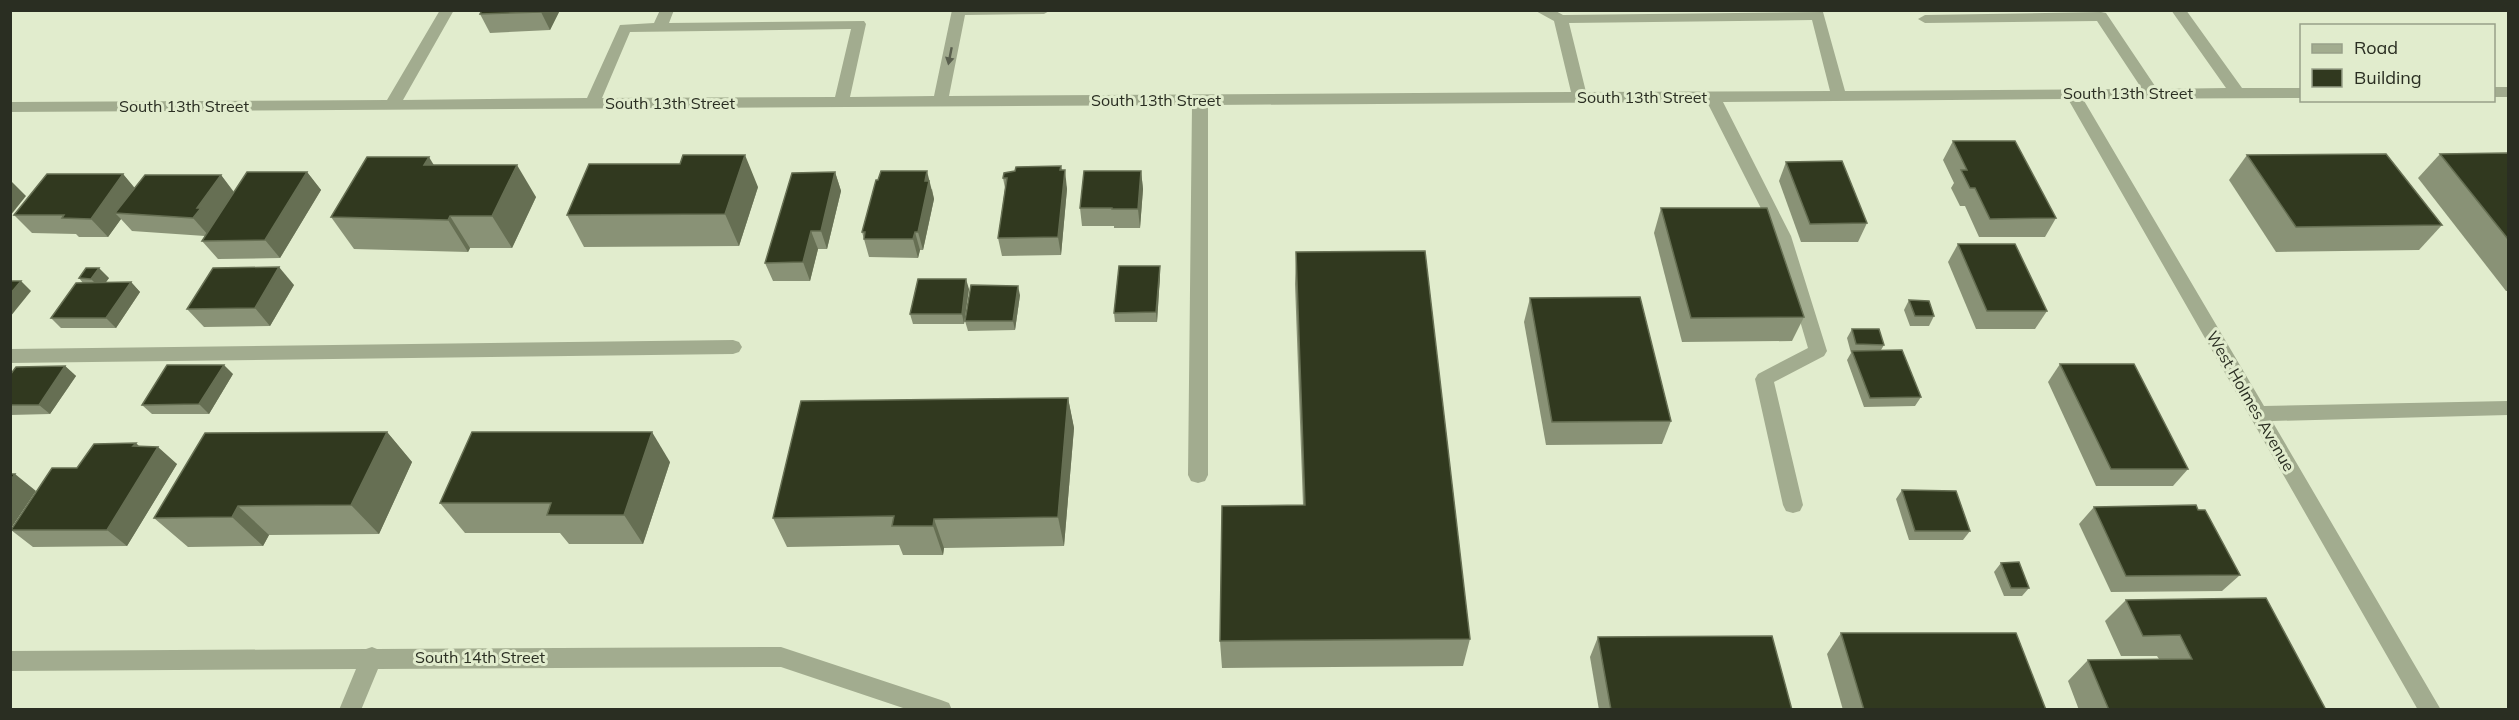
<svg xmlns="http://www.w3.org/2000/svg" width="2519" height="720" font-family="Mulish,sans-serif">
  <rect width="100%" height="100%" fill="#e1eccd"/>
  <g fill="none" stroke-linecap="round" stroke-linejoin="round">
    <g fill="#a2ac8f" fill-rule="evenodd">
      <path d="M440,10H454L403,100L587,98L620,25L654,23L660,10H674L669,23L864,21L866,24L850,97L934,96L952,10H1051L1044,14L965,15L949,96L1571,92L1554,21L1534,10H1554L1563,15L1823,12L1845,91L2142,89L2097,21L1925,23L1918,19L1925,15L2101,12L2106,13L2157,89L2226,88L2171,10H2186L2242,88H2302V98L2083,99L2264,406L2508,401V415L2272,421L2441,710H2418L2068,99L1723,102L1791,236L1827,351L1824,356L1774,382L1803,505L1800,511L1793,513L1786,511L1783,505L1755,379L1758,374L1808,348L1775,236L1707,102L1208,105V475L1205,481L1198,483L1191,481L1188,475L1192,105L10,112V102L387,100ZM1812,20L1830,91L1586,92L1569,23ZM851,29L835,97L602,98L630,32Z"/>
      <rect x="2494" y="87" width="14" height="10"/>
      <path d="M733,340L739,342L742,347L739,352L733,354L10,363V349Z"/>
      <path d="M372,647L377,649L781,647L941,700L949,703L952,710H909L781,667L378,669L361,710H339L356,669L10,671V651L366,649Z"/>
    </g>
  </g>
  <g fill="#899276">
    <path d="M482,10H560L550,30L490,33L480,14Z"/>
    <path d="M1953,141L2056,218L2045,237H1979L1965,206H1960L1951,188L1954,183L1943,160Z"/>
    <path d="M2508,153V291H2506L2418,178L2440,154Z"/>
    <path d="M2247,155L2442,225L2419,250L2276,252L2229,180Z"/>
    <path d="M1786,162L1867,223L1858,242H1801L1779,181Z"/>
    <path d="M433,165L536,197L512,248H470L468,252L354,249L331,217Z"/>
    <path d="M1061,166L1067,189L1061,255L1002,256L998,238L1005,188L1003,178Z"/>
    <path d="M1141,171L1143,189L1140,228H1114V226H1082L1080,208Z"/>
    <path d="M307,172L321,190L280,258L218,259L202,241L205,236L132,231L121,219L108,237H79L76,234L32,233L14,215L123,174L134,188L221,175L234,192Z"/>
    <path d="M835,172L841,191L827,249H818L810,281H773L765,263Z"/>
    <path d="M758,187L739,246L584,247L567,215Z"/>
    <path d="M932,189L934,199L923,250H920L918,258L869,257L862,232Z"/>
    <path d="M1661,208L1804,317L1792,341L1682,342L1654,233Z"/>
    <path d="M1958,244L2047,311L2035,329H1976L1948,262Z"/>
    <path d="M1296,252L1470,639L1463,666L1222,668L1220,641L1303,505L1295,284Z"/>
    <path d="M1160,276L1157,322H1115L1114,313Z"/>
    <path d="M79,278H109L105,283L131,282L140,292L116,328H61L51,318L83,283Z"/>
    <path d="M294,285L270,326L204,327L187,309Z"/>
    <path d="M969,289L964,324H913L910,314Z"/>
    <path d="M1020,295L1015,330L968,331L965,321Z"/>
    <path d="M1530,298L1671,421L1662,444L1546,445L1524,322Z"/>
    <path d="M1909,300L1934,316L1929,326H1910L1904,310Z"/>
    <path d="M1852,329L1884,345L1881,350L1921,397L1915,406L1864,407L1847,360L1851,353L1847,338Z"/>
    <path d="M2060,364L2188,469L2173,486H2096L2048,382Z"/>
    <path d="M65,366L76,376L50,414L10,415V375Z"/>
    <path d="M233,374L209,414H152L142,405Z"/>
    <path d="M1068,398L1074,428L1064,546L944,548L943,555H903L899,545L787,547L773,518Z"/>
    <path d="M387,432L412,462L379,534L269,535L263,546L188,547L154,518Z"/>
    <path d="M136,443L139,447L177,464L127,546L33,547L11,530L77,468Z"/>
    <path d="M670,462L643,544H569L560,533H465L440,503Z"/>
    <path d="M1902,490L1970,531L1963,540H1909L1896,499Z"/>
    <path d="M2094,507L2240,575L2222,591L2111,592L2079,524Z"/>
    <path d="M2001,563L2029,588L2022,596H2004L1994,572Z"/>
    <path d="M2126,600L2326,710H2079L2068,681L2088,660L2159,659L2157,656H2121L2105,621Z"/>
    <path d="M1841,633L2046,710H1843L1827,654Z"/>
    <path d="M1598,637L1792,710H1599L1590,657Z"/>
  </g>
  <g fill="#666f53">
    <path d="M542,10H560L550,30L541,12Z"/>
    <path d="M745,155L758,187L739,246L725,214Z"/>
    <path d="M429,157L449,190L424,165Z"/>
    <path d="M517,165L536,197L512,248L492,216Z"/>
    <path d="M1061,166L1063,183L1065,170L1067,189L1061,255L1058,237Z"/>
    <path d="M927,171L934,199L923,250L918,232L925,181Z"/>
    <path d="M1141,171L1143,189L1140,228L1138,209Z"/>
    <path d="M307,172L321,190L280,258L265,240Z"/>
    <path d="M835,172L841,191L827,249L821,231Z"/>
    <path d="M123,174L139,193L115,213L121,219L108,237L91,219Z"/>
    <path d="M221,175L235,194L209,236L193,218L197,208Z"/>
    <path d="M10,180L26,196L10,216Z"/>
    <path d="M450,216L470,248L468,252L448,220Z"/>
    <path d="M811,231L818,249L810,281L803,262Z"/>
    <path d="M915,232L920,250L918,258L913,239Z"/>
    <path d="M1160,266V276L1157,322L1156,312Z"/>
    <path d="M279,267L294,285L270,326L255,308Z"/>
    <path d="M99,268L109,278L101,289L91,279Z"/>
    <path d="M966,279L969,289L964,324L962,314Z"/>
    <path d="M21,281L31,291L10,317V294Z"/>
    <path d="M131,282L140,292L116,328L106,318Z"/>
    <path d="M1018,286L1020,295L1015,330L1013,321Z"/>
    <path d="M224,365L233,374L209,414L199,404Z"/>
    <path d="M65,366L76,376L50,414L39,405Z"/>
    <path d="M1068,398L1074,428L1064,546L1058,517Z"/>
    <path d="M387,432L412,462L379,534L351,505Z"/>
    <path d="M652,432L670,462L643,544L624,515Z"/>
    <path d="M136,443L151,458L158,447L177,464L127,546L107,530L133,446Z"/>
    <path d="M15,474L36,491L10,530V481Z"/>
    <path d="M238,506L269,535L263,546L232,517Z"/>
    <path d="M934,519L944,548L943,555L933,526Z"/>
  </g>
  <g fill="#31391f" stroke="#666f53" stroke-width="1.5">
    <path d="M482,10H542L541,12L480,14Z"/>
    <path d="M1953,141H2015L2056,218L1990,219L1975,188H1970L1961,170H1967Z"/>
    <path d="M2508,153V239L2440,154Z"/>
    <path d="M2386,154L2442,225L2296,227L2247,155Z"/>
    <path d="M683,155H745L725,214L567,215L589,164H680Z"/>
    <path d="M367,157H429L424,165H517L492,216H450L448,220L331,217Z"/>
    <path d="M1842,161L1867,223L1810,224L1786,162Z"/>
    <path d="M1061,166L1060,170H1065L1058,237L998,238L1007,178H1003L1004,173L1015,171L1016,167Z"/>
    <path d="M881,171H927L925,181H929L918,232H915L913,239H864L865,232H862L876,180H878Z"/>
    <path d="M1084,171H1141L1138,209H1112V208H1080Z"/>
    <path d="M247,172H307L265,240L202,241Z"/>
    <path d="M835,172L821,231H811L803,262L765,263L792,173Z"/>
    <path d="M47,174H123L91,219L62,218L64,215H14Z"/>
    <path d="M145,175H221L197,208H201L193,218L115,213Z"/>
    <path d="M1661,208H1767L1804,317L1691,318Z"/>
    <path d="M1958,244H2015L2047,311H1987Z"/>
    <path d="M1425,251L1470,639L1220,641L1222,506L1305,505L1296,252Z"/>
    <path d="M1119,266H1160L1156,312L1114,313Z"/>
    <path d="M279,267L255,308L187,309L213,268Z"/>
    <path d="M86,268H99L91,279L79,278Z"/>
    <path d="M918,279H966L962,314H910Z"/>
    <path d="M10,281H21L10,294Z"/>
    <path d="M131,282L106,318H51L76,283Z"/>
    <path d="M971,285L1018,286L1013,321H965Z"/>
    <path d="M1640,297L1671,421L1552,422L1530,298Z"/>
    <path d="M1909,300L1929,301L1934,316H1915Z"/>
    <path d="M1852,329H1879L1884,345L1856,344Z"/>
    <path d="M1902,350L1921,397L1870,398L1852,351Z"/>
    <path d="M2060,364H2134L2188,469H2111Z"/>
    <path d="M167,365H224L199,404L142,405Z"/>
    <path d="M65,366L39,405H10V375L16,367Z"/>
    <path d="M1068,398L1058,517L934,519L933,526H892L894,516L773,518L801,401Z"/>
    <path d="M387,432L351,505L238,506L232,517L154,518L205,433Z"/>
    <path d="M472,432H652L624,515H547L551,503H440Z"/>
    <path d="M136,443L133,446L158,447L107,530H11L52,468H77L94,444Z"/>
    <path d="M10,474H15L10,481Z"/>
    <path d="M1902,490L1956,491L1970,531H1915Z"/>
    <path d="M2196,505L2198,510H2205L2240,575L2126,576L2094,507Z"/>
    <path d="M2019,562L2029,588H2011L2001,563Z"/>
    <path d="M2266,598L2326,710H2109L2088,660L2192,659L2180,635L2143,636L2126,600Z"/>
    <path d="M1841,633H2016L2046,710H1864Z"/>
    <path d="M1772,636L1792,710H1611L1598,637Z"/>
  </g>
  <defs><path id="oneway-solid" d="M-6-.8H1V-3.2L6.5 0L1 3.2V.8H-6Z" transform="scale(1.5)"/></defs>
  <use fill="#5a604e" href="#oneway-solid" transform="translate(950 56) rotate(101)"/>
  <g text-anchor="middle" stroke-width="6" stroke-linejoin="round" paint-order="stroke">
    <g font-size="16" fill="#2a2e22" stroke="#e1eccd">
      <text x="2128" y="99">South 13th Street</text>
      <text x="1642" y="103">South 13th Street</text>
      <text x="1156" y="106">South 13th Street</text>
      <text x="670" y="109">South 13th Street</text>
      <text x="184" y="112">South 13th Street</text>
      <text transform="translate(2251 401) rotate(60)" y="6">West Holmes Avenue</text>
      <text x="480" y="663">South 14th Street</text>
    </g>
  </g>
  <rect width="2519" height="720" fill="none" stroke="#2a2e22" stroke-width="24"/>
  <rect x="2300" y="24" width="195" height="78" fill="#e1eccd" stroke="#98a089" stroke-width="1.5"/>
  <rect x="2312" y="44" width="30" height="9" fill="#a2ac8f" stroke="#98a089" stroke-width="1.5"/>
  <text x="2354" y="54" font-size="18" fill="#2a2e22">Road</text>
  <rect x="2312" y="69" width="30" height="18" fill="#31391f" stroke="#98a089" stroke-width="1.5"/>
  <text x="2354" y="84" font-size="18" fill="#2a2e22">Building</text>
</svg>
